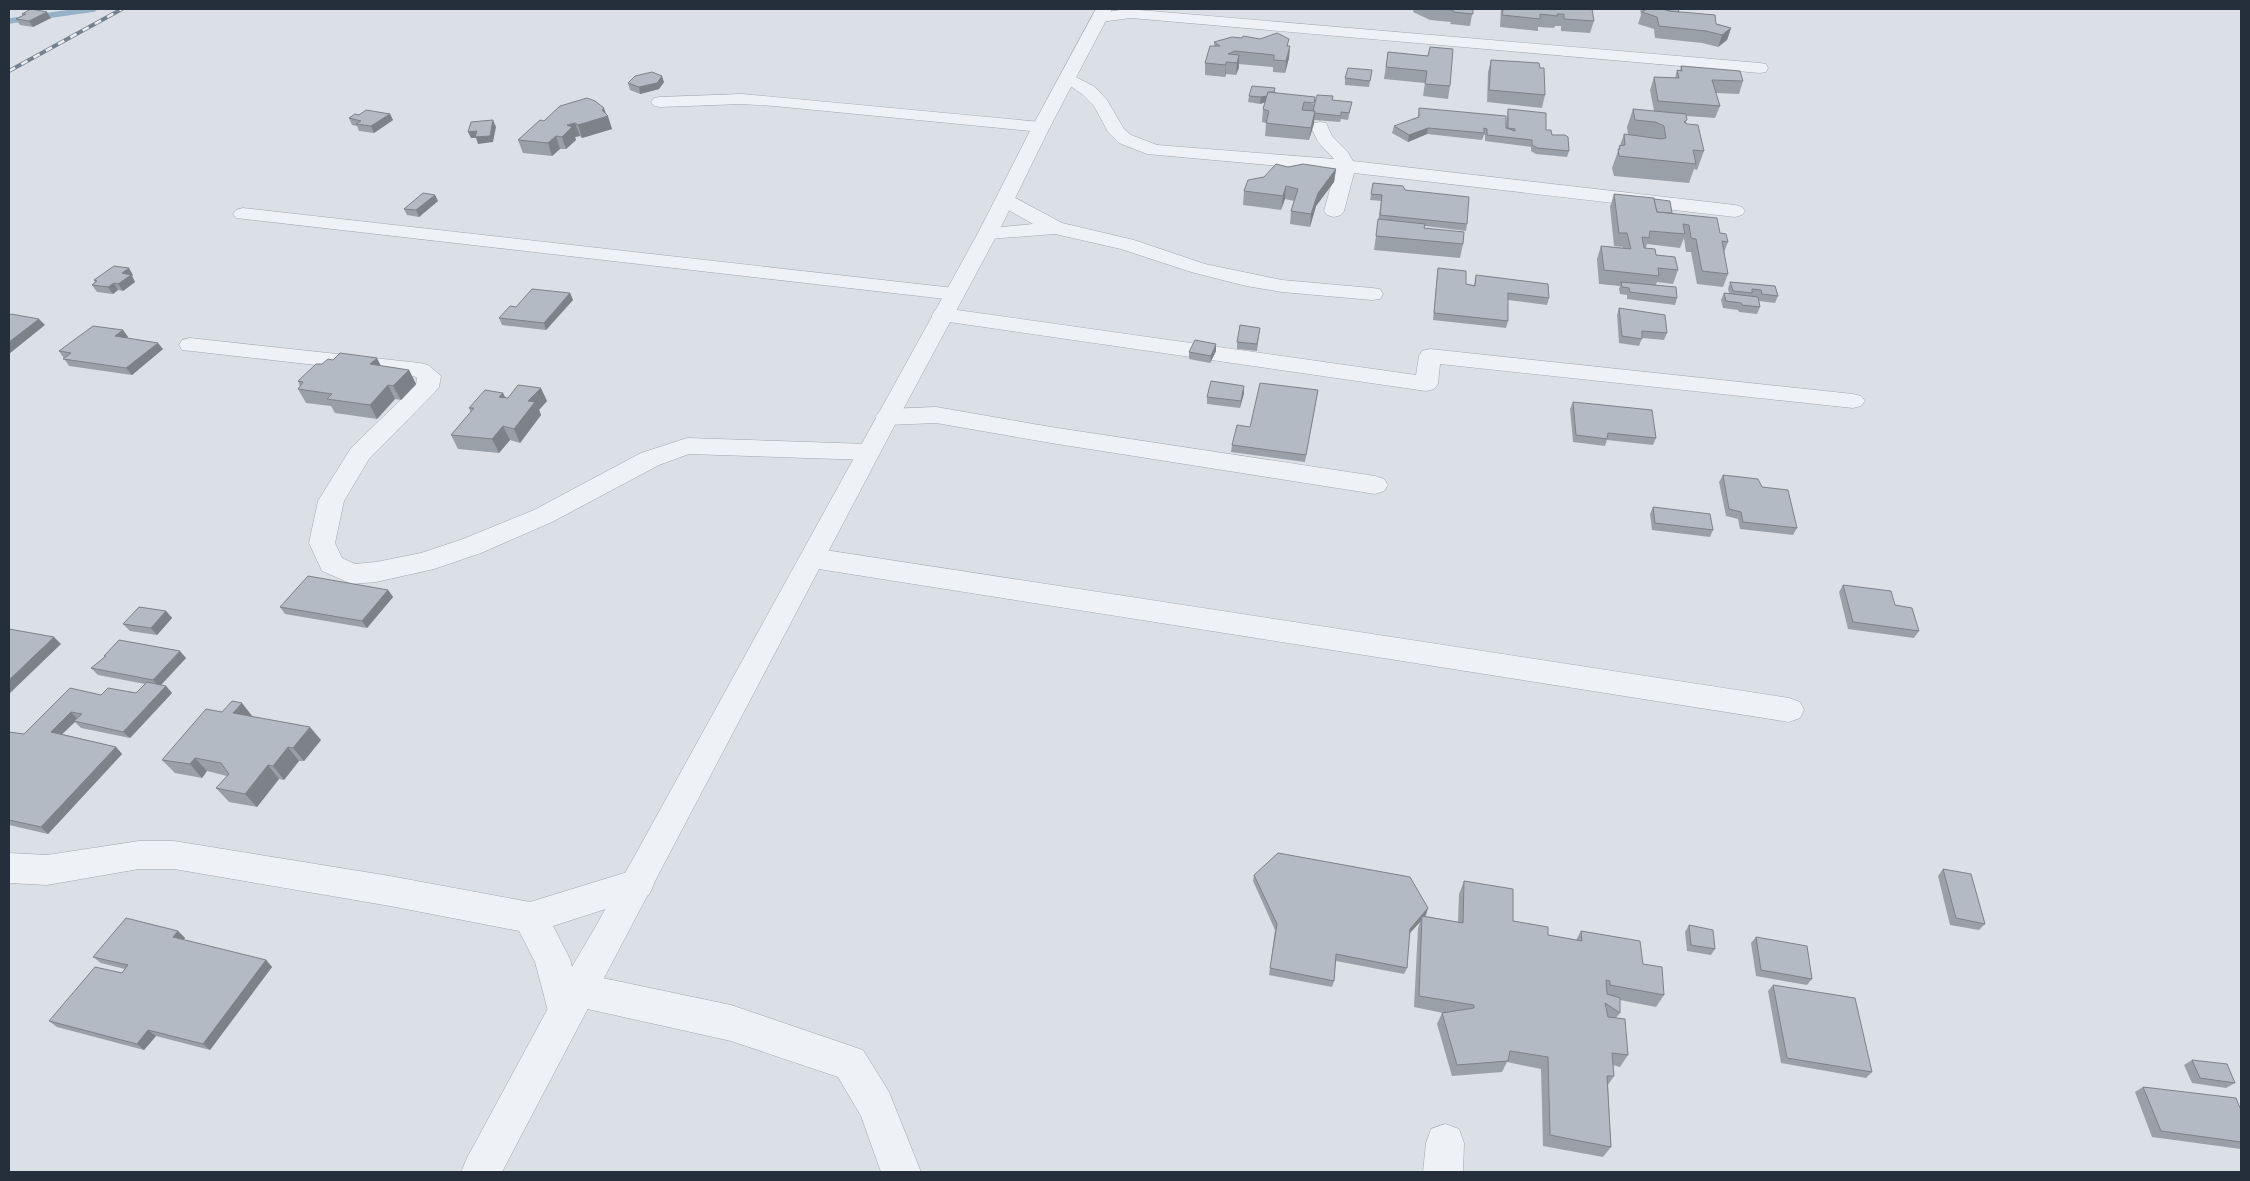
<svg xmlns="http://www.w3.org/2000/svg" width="2250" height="1181" font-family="'Asap Condensed',sans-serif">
  <rect width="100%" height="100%" fill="#dbe0e6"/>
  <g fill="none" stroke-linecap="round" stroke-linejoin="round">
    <path stroke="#95b1c8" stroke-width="5.5" d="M9,21L94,9"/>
    <g stroke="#a1a7b0" stroke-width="1">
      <g id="minor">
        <path d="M1127,9L1760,63L1766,64L1768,68L1766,72L1760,73L1131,18L1100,22L1094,20L1092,17L1094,14Z"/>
        <path d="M1068,73L1095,87L1107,100L1124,129L1131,135L1157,145L1334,159L1318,142L1311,127L1314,123L1320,122L1326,123L1332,136L1347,151L1353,161L1735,205L1742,207L1745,211L1742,215L1735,217L1354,173L1344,211L1341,215L1334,217L1327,215L1324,211L1335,171L1147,154L1119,143L1108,132L1094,106L1083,95L1059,78L1062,74Z"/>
        <path d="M742,94L1041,122L1047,123L1050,127L1047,131L1041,132L774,106L742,104L660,107L654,106L651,102L654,98L660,97Z"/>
        <path d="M1005,194L1012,196L1062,223L1134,240L1205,264L1282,280L1372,288L1380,289L1383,294L1380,299L1372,300L1282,292L1246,286L1191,272L1121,249L1055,234L988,239L981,237L978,233L981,229L1033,224L998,204L995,200L998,196Z"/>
        <path d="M243,208L954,288L962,289L965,294L962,299L954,300L236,218L233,214L236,210Z"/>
        <path d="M943,308L1416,375L1419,356L1422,351L1430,349L1853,394L1861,396L1865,401L1861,406L1853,408L1440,364L1438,384L1434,389L1426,391L935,320L932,315L935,310Z"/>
        <path d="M190,338L420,363L428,365L441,376L439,387L435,392L369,459L344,501L335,543L342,558L355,564L376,562L421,553L463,539L534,510L641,453L687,438L868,444L877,446L880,452L877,458L868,460L689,454L659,465L552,522L481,553L434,569L376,582L352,584L322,571L309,543L318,501L351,448L416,385L417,378L414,376L182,350L179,345L182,340Z"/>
        <path d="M936,407L1051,427L1375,476L1384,479L1388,485L1384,491L1375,494L1051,443L936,423L887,425L879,422L875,417L879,412L887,409Z"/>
        <path d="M812,548L1789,698L1800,702L1804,710L1800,718L1789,722L812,568L803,565L799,558L803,551Z"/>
        <path d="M139,841H174L390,876L530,902L637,869L649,873L654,884L649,895L553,926L570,959L574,975L579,973L731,1005L863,1050L889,1092L921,1172H881L861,1116L838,1077L731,1041L583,1008L584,1011L579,1023L566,1028L553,1023L548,1011L535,962L519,931L390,906L174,869H139L47,885L9,883V853L47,855Z"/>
        <path d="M1445,1124L1459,1129L1464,1143L1463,1172H1423L1426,1143L1431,1129Z"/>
      </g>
    </g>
    <g stroke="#a1a7b0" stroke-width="1">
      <path id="tertiary" d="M1096,9H1112L1050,127L998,233L899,417L502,1172H461L467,1158L553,999L596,926L978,233L1032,127Z"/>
    </g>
    <use href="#minor" fill="#eef1f5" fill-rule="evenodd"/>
    <use href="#tertiary" fill="#eef1f5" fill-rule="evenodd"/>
    <g stroke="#758190" stroke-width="4">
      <path id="rail" d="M9,71L122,9"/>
    </g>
    <use href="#rail" stroke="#ebeff4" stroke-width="2.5" stroke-dasharray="7" stroke-linecap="butt"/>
  </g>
  <g fill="#9aa0a8">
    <path d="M1414,9H1473L1470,26L1450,24L1451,22L1430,20L1413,12Z"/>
    <path d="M1501,9H1592L1594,21L1590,33L1561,31V26H1555L1554,28L1538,27V31L1500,27Z"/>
    <path d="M1640,9H1678L1679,12L1731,28L1727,40L1718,47L1702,43L1655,38L1654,29L1638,24L1641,15Z"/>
    <path d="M22,14L51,18L33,27L20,25L16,19L23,16Z"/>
    <path d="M1214,42L1290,46L1289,58L1285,73L1273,72V67L1239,64L1236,75L1226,74L1225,77L1205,75V63L1214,46Z"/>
    <path d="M1430,47L1450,86L1448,99L1423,96L1425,83L1384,79L1388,52L1428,56Z"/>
    <path d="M1491,60L1540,68L1545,95L1542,108L1487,102L1488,72Z"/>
    <path d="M1681,66L1743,81L1739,94L1716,93L1720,106L1715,118L1687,116L1686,123L1704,151L1697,170L1694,169L1689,183L1614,176L1612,168L1624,134L1628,135L1627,127L1633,109L1654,111L1650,90L1654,77L1675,78L1677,70L1680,71Z"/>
    <path d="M1372,70L1369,87L1345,85V78Z"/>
    <path d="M664,82L659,89L640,94L630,90L628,83Z"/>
    <path d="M1275,88L1274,92L1314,104L1332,100L1352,102L1348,120L1341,119L1340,122L1314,120L1309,140L1265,136L1266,123L1262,122L1263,109L1265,102L1260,104L1248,102L1249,96Z"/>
    <path d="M1419,108L1506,128L1507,116L1508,109L1546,130L1569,151L1567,157L1536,154L1531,151V147L1485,141V135H1484L1482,140L1427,134L1408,142L1392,133L1394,126L1418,117Z"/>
    <path d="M390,114L393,120L374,133L359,131L357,126L352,125L349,118L359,115Z"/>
    <path d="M606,114L612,129L582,138L580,136L575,137L576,140L566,149H560L552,156L523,153L518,140L544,121Z"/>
    <path d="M1288,167L1336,169L1334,182L1316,206L1310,227L1290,224L1291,211L1294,201L1285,199L1281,210L1243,205L1244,191L1264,177Z"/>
    <path d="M1373,183L1405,190L1467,224L1466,231L1425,226L1424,228L1463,244L1460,258L1374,250L1381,201L1370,200Z"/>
    <path d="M1614,194L1654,199L1672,213L1720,233L1728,242L1724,252L1728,274L1723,287L1697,284L1691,252H1686L1684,238L1680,248L1647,244L1646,248L1678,270L1673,284L1657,282L1656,285L1677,298L1675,305L1627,299V295L1620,294L1619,289L1620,286L1599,284L1597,259L1601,246L1623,248V247L1614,246L1610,207Z"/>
    <path d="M435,195L438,201L419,217L407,215L404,209Z"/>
    <path d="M1438,268L1466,284L1474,285L1476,275L1549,298L1547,305L1508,300V321L1506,328L1433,320L1437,275Z"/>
    <path d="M133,275L132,276L135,282L123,291L118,290L113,294L97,292L92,285L95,282L94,280Z"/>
    <path d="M1730,282L1775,286L1778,296L1775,303L1759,301L1760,307L1757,314L1739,312L1738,310L1723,308L1721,300L1724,293H1729L1728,289Z"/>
    <path d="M570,293L573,300L546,330L502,325L499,318L516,307Z"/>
    <path d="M1619,308L1667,333L1664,340L1642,338L1639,346L1619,343L1617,315Z"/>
    <path d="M1260,328L1257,351L1237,349V342Z"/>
    <path d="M123,330L128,337L127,338L163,349L132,375L69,366L59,351Z"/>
    <path d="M1216,351L1210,363L1189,359V352Z"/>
    <path d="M322,364L381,366L409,370L416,384L401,400L395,399L377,419L335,413L331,406L306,403L298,389L300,386L298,381Z"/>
    <path d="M1244,386V393L1240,408L1207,404V397Z"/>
    <path d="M1318,390L1305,462L1231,452L1232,445Z"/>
    <path d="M506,398L547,401L539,410L541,415L520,443L510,440L499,453L458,449L451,435L471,412L469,408Z"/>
    <path d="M1573,402L1656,438L1653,445L1607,440L1605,446L1573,442L1570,409Z"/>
    <path d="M1723,475L1762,487L1797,528L1793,535L1740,529L1738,519L1726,516L1719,482Z"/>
    <path d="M1653,507L1713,530L1710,537L1652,530L1650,514Z"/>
    <path d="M1843,585L1895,605L1919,631L1914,638L1848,629L1839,592Z"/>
    <path d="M388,590L393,597L367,628L285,614L280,607Z"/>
    <path d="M166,611L172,618L157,635L130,631L123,624Z"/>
    <path d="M104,656L186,658L161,685L166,686L172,693L130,738L81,728L75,722L62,734L116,747L122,754L48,834L9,825V732L24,734L101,695L136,693L145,684L98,675L91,668L105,657Z"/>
    <path d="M253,717L321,740L304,761H299L284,780L279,779L257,807L229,802L216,788L227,776L207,771L202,778L175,773L162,760Z"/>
    <path d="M1943,869L1985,924L1979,930L1950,925L1938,876Z"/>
    <path d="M1254,875L1428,908L1424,916L1458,922L1459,894L1464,881L1513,921L1548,935L1576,940L1581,931L1643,964L1664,995L1656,1007L1620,1000V1013L1616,1018L1628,1055L1620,1067L1613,1065L1614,1076L1608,1085L1611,1147L1603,1157L1543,1146L1541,1069L1507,1062L1502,1072L1452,1076L1437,1024L1442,1013H1443L1414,1007L1418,928L1420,922L1410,933L1407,968L1404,974L1336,961L1334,981L1332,987L1269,975L1275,930L1253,881Z"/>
    <path d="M1689,925L1715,949L1711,955L1687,951L1685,932Z"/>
    <path d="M178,931L185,938L183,940L266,960L272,967L210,1050L156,1036L144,1050L57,1027L49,1021L122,973L125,969L101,963L93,957Z"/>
    <path d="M1756,937L1812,979L1807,985L1756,976L1751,943Z"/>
    <path d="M1773,985L1872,1072L1866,1078L1781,1063L1768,991Z"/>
    <path d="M2192,1060L2235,1083L2226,1088L2192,1083L2184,1065Z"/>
    <path d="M2143,1087L2241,1108V1149L2152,1137L2135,1092Z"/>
  </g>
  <g fill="#7d8288">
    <path d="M47,12L51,18L33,27L29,21Z"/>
    <path d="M1731,28L1727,40L1718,47L1722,35Z"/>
    <path d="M1290,46L1289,58L1285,73L1286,61Z"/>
    <path d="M1239,55V68L1236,75L1237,63Z"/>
    <path d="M1226,62V74L1225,77L1226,65Z"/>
    <path d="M662,76L664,82L659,89L640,94L639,87Z"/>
    <path d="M1275,88L1272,100L1260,104L1261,97Z"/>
    <path d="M604,108L607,116H608L612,129L582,138L578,125L602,110Z"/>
    <path d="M1315,111L1314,124L1309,140L1311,128Z"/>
    <path d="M390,114L393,120L374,133L371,126Z"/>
    <path d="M493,120L496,127L493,142L478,144L476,138H471L468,132Z"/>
    <path d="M575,123L580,136L575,137L576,140L566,149L562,137L567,125Z"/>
    <path d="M1428,128L1427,134L1408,142L1409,135Z"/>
    <path d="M556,136L560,149L552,156L548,143Z"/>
    <path d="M1336,169L1334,182L1316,206L1310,227L1311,214L1318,193Z"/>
    <path d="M1286,186L1285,199L1281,210L1283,196Z"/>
    <path d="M435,195L438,201L419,217L416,210Z"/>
    <path d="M129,268L133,275L132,276L135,282L123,291L118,284L122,273Z"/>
    <path d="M114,283L118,290L113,294L108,287Z"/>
    <path d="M570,293L573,300L546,330L544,323Z"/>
    <path d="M39,319L45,325L9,354V342Z"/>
    <path d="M123,330L128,337L120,343L115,336Z"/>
    <path d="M158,343L163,349L132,375L126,368Z"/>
    <path d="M1216,344V351L1210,363L1211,356Z"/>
    <path d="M377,358L384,372L370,364Z"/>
    <path d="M409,370L416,384L401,400L393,386Z"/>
    <path d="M388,385L395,399L377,419L370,405Z"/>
    <path d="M1244,386V393L1240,408L1241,401Z"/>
    <path d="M541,388L547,401L539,410L541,415L520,443L514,429L528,401Z"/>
    <path d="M503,393L510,406L499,397Z"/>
    <path d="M503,426L510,440L499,453L492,439Z"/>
    <path d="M388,590L393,597L367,628L362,621Z"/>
    <path d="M166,611L172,618L157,635L151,628Z"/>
    <path d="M54,637L61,644L9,694V680Z"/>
    <path d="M180,651L186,658L159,687L153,680Z"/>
    <path d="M166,686L172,693L130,738L123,732Z"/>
    <path d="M242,703L253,717L233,713Z"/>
    <path d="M71,712L78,719L58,738L51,732Z"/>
    <path d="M310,727L321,740L304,761L293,748Z"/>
    <path d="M116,747L122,754L48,834L41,827Z"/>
    <path d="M288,747L299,761L284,780L273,766Z"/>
    <path d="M195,758L207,771L202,778L190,764Z"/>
    <path d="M268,765L279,779L257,807L245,794Z"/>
    <path d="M1428,908L1426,915L1422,919V916L1420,922L1408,935L1410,929Z"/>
    <path d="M178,931L185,938L180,944L173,937Z"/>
    <path d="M266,960L272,967L210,1050L203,1044Z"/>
    <path d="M148,1030L156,1036L144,1050L137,1044Z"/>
  </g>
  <g fill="#b3bac3" stroke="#7d8288">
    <path d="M31,9L47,12L29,21L16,19L26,14H22Z"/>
    <path d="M1437,9H1473V14L1453,12V10Z"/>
    <path d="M1503,9H1592L1594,21L1564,19V14H1557V16L1540,14V19L1502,15Z"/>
    <path d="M1647,9H1662L1670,11L1715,15L1716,24L1731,28L1722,35L1706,31L1659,26L1657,17L1642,12Z"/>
    <path d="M1662,9H1678L1679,12L1670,11Z"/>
    <path d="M1277,33L1289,39L1287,46H1290L1286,61L1274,60V55L1235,51L1228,54L1239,55L1237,63L1226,62V65L1205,63L1210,46H1220L1214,42L1232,37L1242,38L1243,36L1260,39Z"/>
    <path d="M1430,47L1453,49L1450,86L1425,84L1427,71L1386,67L1388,52L1428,56Z"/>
    <path d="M1491,60L1539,63L1540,68H1544L1545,95L1489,90Z"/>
    <path d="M1681,66L1740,71L1743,81L1712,80L1720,106L1658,101L1654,77L1679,78L1677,70L1682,71Z"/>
    <path d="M1348,68L1372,70L1370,81L1345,78Z"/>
    <path d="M652,72L662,76L657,83L639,87L628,83L635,76Z"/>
    <path d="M1252,86L1275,88L1274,92H1268L1267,96L1261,97L1249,96Z"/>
    <path d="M1268,92L1315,97L1314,103L1304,102L1302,110L1315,111L1311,128L1266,123L1269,111L1263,109Z"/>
    <path d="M1317,95L1333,96L1332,100L1352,102L1349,113L1341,112V116L1314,113L1315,111H1313Z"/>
    <path d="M587,98L595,101L604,108L602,110L608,116L578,125L575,123L567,125L572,127L562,137L556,136L548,143L518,140L540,120L544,121L560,106Z"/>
    <path d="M1419,108L1506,116V128L1515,131V129L1508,128V109L1546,113V130H1551L1552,135H1565L1568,137L1569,151L1538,148L1532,145V140L1487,135V129L1484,128V133L1428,128L1409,135L1394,126L1419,117Z"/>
    <path d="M1633,109L1686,114L1687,120L1684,122L1687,124L1698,125L1704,151L1693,150L1696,164L1619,156L1618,149H1620L1619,146L1625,145L1624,134L1661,139L1666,138L1664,126L1655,122L1635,120Z"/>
    <path d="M366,110L390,114L371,126L356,124L361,121L349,118L355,114L359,115Z"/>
    <path d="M493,120L490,136L475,137L477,131L468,132L471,122Z"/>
    <path d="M1276,164L1288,167L1303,164L1336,169L1318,193L1311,214L1291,211L1298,189L1286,186L1283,196L1244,191L1248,180L1264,177Z"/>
    <path d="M1373,183L1403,186L1405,190L1469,197L1467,224L1380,215L1382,195L1371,194Z"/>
    <path d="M423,193L435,195L416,210L404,209Z"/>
    <path d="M1614,194L1654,198L1657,212L1717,218L1720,233L1726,234L1728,242L1722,241L1728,274L1702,271L1696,239L1691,238L1689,225L1683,224L1685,234L1650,231L1649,238L1642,237L1644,248L1655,249L1656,255L1675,257L1678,270L1658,268L1659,276L1604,270L1601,246L1631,249L1627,233H1619Z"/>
    <path d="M1654,199L1670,201L1672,213L1657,212Z"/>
    <path d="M1378,219L1425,224L1424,228L1464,232L1463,244L1376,236Z"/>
    <path d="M114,266L129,268L122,273L131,275L118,284L114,283L108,287L92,285L97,281L94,280Z"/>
    <path d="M1438,268L1466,271V284L1475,286L1476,275L1548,284L1549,298L1508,293V321L1434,313Z"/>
    <path d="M1621,282L1676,287L1677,298L1630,292L1629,288L1622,287Z"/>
    <path d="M1730,282L1775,286L1778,296L1762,294L1761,290L1752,289V293L1733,291Z"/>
    <path d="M532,289L570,293L544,323L499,318L510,306L516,307Z"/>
    <path d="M1724,293L1758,297L1760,307L1742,305L1741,303L1726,301Z"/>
    <path d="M1619,308L1665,315L1667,333L1642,331V339L1622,336Z"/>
    <path d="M11,314L39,319L9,342V316Z"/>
    <path d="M1240,325L1260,328L1257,344L1237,342Z"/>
    <path d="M93,326L123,330L115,336L158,343L126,368L63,359L71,353L59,351Z"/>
    <path d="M1195,340L1216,344L1211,356L1189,352Z"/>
    <path d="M340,353L377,358L370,364L409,370L393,386L388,385L370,405L327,399L332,394L298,389L303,382L298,381L316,364H322L328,359L333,360Z"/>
    <path d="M1211,381L1244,386L1241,401L1207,397Z"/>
    <path d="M1260,383L1318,390L1306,455L1232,445L1237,425L1250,427Z"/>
    <path d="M518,385L541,388L528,401L535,402L514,429L503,426L492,439L451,435L474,408H469L485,390L503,393L499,397L508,398Z"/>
    <path d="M1573,402L1652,410L1656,438L1608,433L1607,439L1576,435Z"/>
    <path d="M1723,475L1758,479L1762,487L1788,490L1797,528L1743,522L1741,512L1729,509Z"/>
    <path d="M1653,507L1710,514L1713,530L1655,523Z"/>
    <path d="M308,576L388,590L362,621L280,607Z"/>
    <path d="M1843,585L1891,591L1895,605L1912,608L1919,631L1853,622Z"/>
    <path d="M139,607L166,611L151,628L123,624Z"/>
    <path d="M9,629L54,637L9,680Z"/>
    <path d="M119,640L180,651L153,680L91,668L106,656H104Z"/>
    <path d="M147,682L166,686L123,732L74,721L82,714L71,712L51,732L116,747L41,827L9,820V732L24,734L70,688L101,695L108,688L136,693Z"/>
    <path d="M232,701L242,703L233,713L310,727L293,748L288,747L273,766L268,765L245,794L216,788L229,774L221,763L195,758L190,764L162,760L206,709L222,712Z"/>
    <path d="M1278,853L1410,877L1428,908L1410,929L1407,968L1336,954L1334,981L1270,968L1277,924L1254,875Z"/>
    <path d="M1943,869L1971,874L1985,924L1956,918Z"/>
    <path d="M1464,881L1513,889V921L1548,927V935L1582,941L1581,931L1640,941L1643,964L1662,967L1664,995L1610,985V981L1606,980L1607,994L1620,998V1013L1605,1003L1608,1017L1625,1019L1628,1055L1612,1053L1614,1076H1607L1611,1147L1550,1135L1548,1057L1510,1051L1508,1061L1457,1065L1442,1013L1474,1008V1005L1419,996L1422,916L1463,923Z"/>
    <path d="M126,918L178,931L173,937L266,960L203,1044L148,1030L137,1044L49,1021L95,967L122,973L128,965L93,957Z"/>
    <path d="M1689,925L1713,930L1715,949L1691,945Z"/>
    <path d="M1756,937L1807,946L1812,979L1761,970Z"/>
    <path d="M1773,985L1855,998L1872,1072L1787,1058Z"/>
    <path d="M2192,1060L2227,1064L2235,1083L2200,1078Z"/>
    <path d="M2143,1087L2236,1098L2240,1108H2241V1142L2161,1131Z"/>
  </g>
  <rect width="2250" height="1181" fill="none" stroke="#252f3c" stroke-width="20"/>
</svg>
